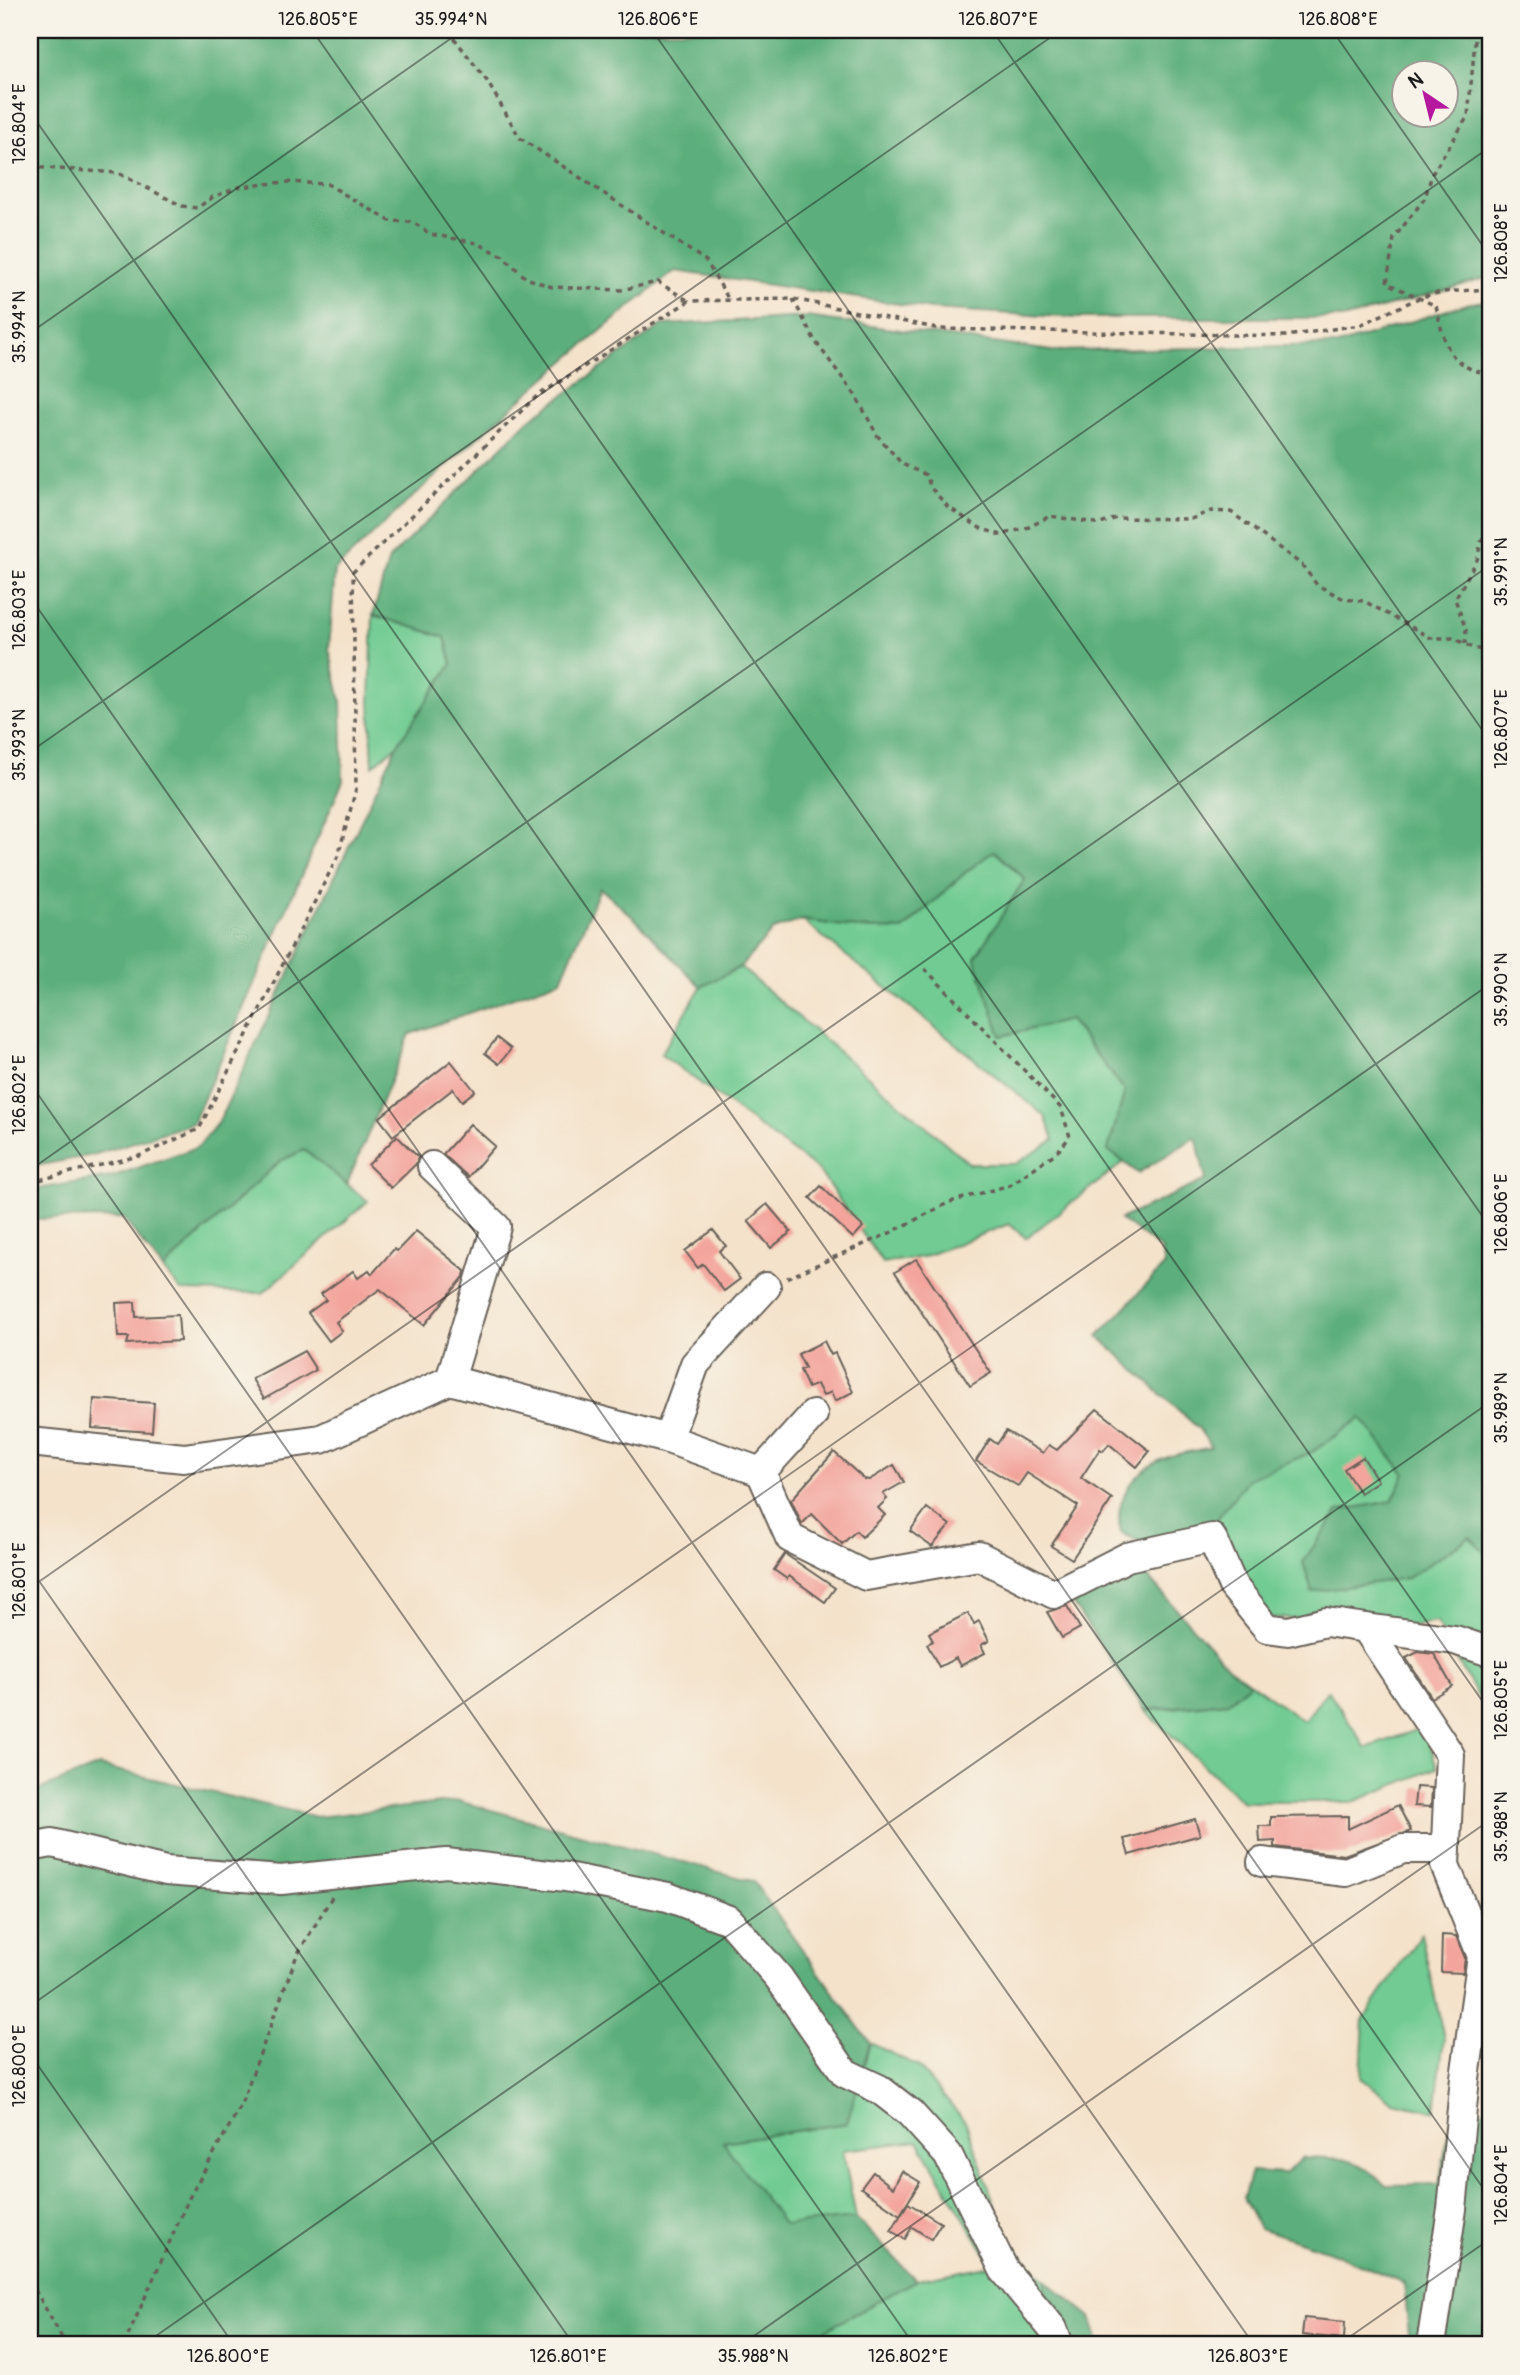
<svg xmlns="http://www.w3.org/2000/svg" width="1520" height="2375" font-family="Pangolin,sans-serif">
  <rect width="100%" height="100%" fill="#f7f3e8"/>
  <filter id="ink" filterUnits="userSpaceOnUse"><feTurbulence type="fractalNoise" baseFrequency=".0143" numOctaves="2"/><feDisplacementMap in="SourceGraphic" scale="14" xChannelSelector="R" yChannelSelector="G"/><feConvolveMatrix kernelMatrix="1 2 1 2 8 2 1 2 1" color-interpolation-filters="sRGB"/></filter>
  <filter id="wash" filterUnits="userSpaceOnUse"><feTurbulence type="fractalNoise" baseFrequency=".00686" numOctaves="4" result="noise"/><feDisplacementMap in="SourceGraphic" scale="28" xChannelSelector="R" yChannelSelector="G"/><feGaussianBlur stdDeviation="1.57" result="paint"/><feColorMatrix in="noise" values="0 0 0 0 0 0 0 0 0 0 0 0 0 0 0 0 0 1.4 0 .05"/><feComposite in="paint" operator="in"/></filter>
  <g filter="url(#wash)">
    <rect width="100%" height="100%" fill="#f4e2ca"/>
    <g fill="#71cb92" stroke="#467457" stroke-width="2">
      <path d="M373,615L445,637L452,664L397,745L373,766L370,701Z"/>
      <path d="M994,850L1025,879L975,958L1002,1036L1069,1020L1125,1091L1108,1150L1124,1162L1026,1238L1009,1224L923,1257L883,1263L819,1171L661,1054L701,987L740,967L970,1164H1015L1054,1140L1045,1116L802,920L858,928L903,930L967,871Z"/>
      <path d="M304,1150L368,1201L263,1293L181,1291L163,1269L280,1161Z"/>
      <path d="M1361,1417L1405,1474L1392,1501L1407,1578L1470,1537L1490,1557V1718L1436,1622L1404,1628L1265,1617L1231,1564L1213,1524L1248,1479L1306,1454Z"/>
      <path d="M1250,1683L1304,1721L1328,1690L1366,1748L1425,1727L1437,1768L1353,1802H1243L1145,1711L1228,1702Z"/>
      <path d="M1421,1934L1444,2038L1435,2111L1393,2102L1361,2078L1364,2018Z"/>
      <path d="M870,2043L918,2066L966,2123L1007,2239L1045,2280L1043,2345H831L821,2332L916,2280L992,2265L918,2141L843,2150L856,2218L784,2226L723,2142L847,2123Z"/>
    </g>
    <g fill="#5caf7c" stroke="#3c664c" stroke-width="2" fill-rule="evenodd">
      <path d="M30,30H1490V277L1346,318H1078L932,309L675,271C556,364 444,466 335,570L329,649L341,700L343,780L193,1123L93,1155L30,1167ZM1404,74H1446V116H1404Z"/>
      <path d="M1490,300V1557L1470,1537L1407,1578L1312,1592L1303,1562L1338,1511L1392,1501L1405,1474L1361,1418L1312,1452L1248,1479L1213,1524L1141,1542L1121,1533C1112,1499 1136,1469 1168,1457C1181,1452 1197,1451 1211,1447L1199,1429L1098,1336L1165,1265L1161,1249L1120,1219L1206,1180L1196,1137L1138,1173L1108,1150L1125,1091L1070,1020L1001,1036L975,958L1025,879L994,851L967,871L903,930L858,928L802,920L773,930L740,967L701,987L636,920L600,888L561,980L410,1034L347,1184L304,1150L280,1161L163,1269L123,1218L30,1219V1190L111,1177L198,1147L219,1121L397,745L452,664L445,637L373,615L389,559L530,419L662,325L807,317L1052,351L1338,345L1466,304Z"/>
      <path d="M1135,1563L1229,1668L1250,1683L1228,1702L1145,1710L1066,1594Z"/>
      <path d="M99,1766L317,1817L458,1801L753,1881L870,2043L847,2123L723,2142L784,2225L856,2218L916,2280L822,2332L831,2345H30V1793Z"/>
      <path d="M1490,2109V2345H1410L1404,2283L1329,2251L1259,2228L1243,2198L1251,2172L1284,2174L1303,2157C1344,2159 1356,2155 1386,2185L1439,2184L1451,2120Z"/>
      <path d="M1045,2280L1091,2317L1100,2345H1043Z"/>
    </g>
    <g id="blocks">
      <g fill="#f3a49c">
        <path d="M497,1038L511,1049L499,1064L485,1053Z"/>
        <path d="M451,1061L475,1091L462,1101L453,1089L393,1136L379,1118Z"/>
        <path d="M470,1124L495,1146L468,1177L443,1154Z"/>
        <path d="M397,1136L418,1157L416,1164L391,1188L368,1165Z"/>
        <path d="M821,1186L863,1227L853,1238L810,1198Z"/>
        <path d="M767,1204L791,1232L771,1248L748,1221Z"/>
        <path d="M713,1230L726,1246L719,1251L740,1279L724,1291L703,1264L698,1268L685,1251Z"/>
        <path d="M416,1231L465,1271L464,1277L424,1325L380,1289L336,1322L342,1331L329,1341L308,1313L326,1300L321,1294L353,1271L358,1278L369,1270L372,1274L394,1249L397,1251Z"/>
        <path d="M916,1259L991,1373L970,1386L895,1272Z"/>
        <path d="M135,1302L136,1317L178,1315L180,1341L127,1344L129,1337H118L116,1303Z"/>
        <path d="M824,1341L831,1355L835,1353L853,1392L835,1401L831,1392L823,1396L817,1384L808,1388L800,1370L805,1368L798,1354Z"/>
        <path d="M304,1351L316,1370L264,1399L252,1379Z"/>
        <path d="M94,1399L154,1403L152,1432L92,1428Z"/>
        <path d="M1097,1409L1150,1451L1137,1467L1109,1444L1103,1451L1100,1449L1081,1478L1112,1499L1072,1559L1051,1546L1078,1506L1027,1473L1018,1486L976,1461L990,1439L997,1444L1006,1431L1043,1453L1049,1445L1057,1450Z"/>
        <path d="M834,1452L864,1479L869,1480L894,1465L904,1482L883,1494L887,1499L878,1508L885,1515L862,1537L856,1531L842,1544L812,1514L802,1524L791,1500Z"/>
        <path d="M1363,1457L1378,1481L1360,1493L1344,1469Z"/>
        <path d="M927,1508L950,1525L932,1547L910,1531Z"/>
        <path d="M785,1554L835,1588L825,1602L789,1576L787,1579L774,1570Z"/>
        <path d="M1067,1606L1080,1628L1062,1638L1047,1612Z"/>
        <path d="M968,1613L974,1624L979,1621L989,1641L981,1645L985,1653L960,1666L956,1658L939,1667L927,1644L933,1641L929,1633Z"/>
        <path d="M1418,1652L1434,1654L1452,1686L1432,1698L1406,1658Z"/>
        <path d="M1416,1787L1432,1788L1431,1807L1414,1806Z"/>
        <path d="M1398,1805L1411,1831L1344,1855L1275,1847V1841L1260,1842L1259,1826H1271V1817L1348,1816V1829Z"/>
        <path d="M1195,1819L1200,1835L1129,1855L1124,1839Z"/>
        <path d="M1442,1935L1456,1936L1465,1958L1463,1973L1441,1972Z"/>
        <path d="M902,2171L920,2182L900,2215L861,2188L873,2172L893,2188Z"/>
        <path d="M908,2203L941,2223L931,2239L912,2227L905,2239L891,2231Z"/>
        <path d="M1304,2318L1345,2322L1344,2339L1302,2335Z"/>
      </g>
    </g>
  </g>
  <g filter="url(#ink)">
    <use href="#blocks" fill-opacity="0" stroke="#686159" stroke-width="2"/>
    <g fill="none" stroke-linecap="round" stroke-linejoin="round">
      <g stroke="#686159" stroke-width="32">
        <g id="minor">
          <path d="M432,1166L496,1227L450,1380"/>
          <path d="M668,1439L695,1364L766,1287"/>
          <path d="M30,1442L184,1458L321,1439L450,1380L668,1439L761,1472L790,1538L866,1576L979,1556L1054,1594L1127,1557L1212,1538L1233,1586L1267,1628L1288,1631L1326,1622L1366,1628L1450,1755L1445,1865L1482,1956L1465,2078L1452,2209L1431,2345"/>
          <path d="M761,1472L813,1415"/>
          <path d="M1366,1628L1455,1640L1490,1652"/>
          <path d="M30,1847L52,1843L166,1871L281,1880L446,1863L566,1877L668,1897L729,1920L779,1978L845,2073L879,2089L910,2113L948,2155L1004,2270L1053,2329L1059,2345"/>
          <path d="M1262,1862L1346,1872L1403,1849H1446"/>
        </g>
      </g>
      <g stroke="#686159" stroke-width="3.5" stroke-dasharray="5 5" stroke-linecap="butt">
        <path d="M448,30L487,81L520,138L706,261L729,300"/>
        <path d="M1476,30L1468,116L1432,174L1425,198L1394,238L1387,283L1436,306C1445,344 1447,367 1490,374"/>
        <path d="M30,167L118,173L182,206L197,208L213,197L239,187L285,182L327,184L390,221L413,222L430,234L477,243L503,256L526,278L552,287L621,290L658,282L689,301"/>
        <path d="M793,299L815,341L856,396L877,435L902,464L926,475L931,488L948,507L980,528L1001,535L1029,527L1050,516L1101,524L1116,518L1191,519L1211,511L1231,512L1302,565L1317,585L1344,599L1364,601L1431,638H1453L1475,649H1490"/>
        <path d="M1465,644L1466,630L1455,599L1477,560L1481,542L1490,521"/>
        <path d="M30,1182L139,1156L199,1129L338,856L356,789L353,572L537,396L689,301L793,299L940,329L1286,336L1360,325L1421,297L1442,292L1490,289"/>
        <path d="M787,1278L892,1232L950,1202L1010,1185L1057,1152L1070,1137L1061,1108L924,968"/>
        <path d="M30,2281L66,2345"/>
        <path d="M124,2345L189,2198L240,2107L297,1955L332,1897"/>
      </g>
      <use href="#minor" stroke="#fff" stroke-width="28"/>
    </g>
  </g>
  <path fill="none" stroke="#1c1c1c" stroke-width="2" stroke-opacity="0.45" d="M312,30L1490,1712M652,30L1490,1227M992,30L1490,741M1332,30L1490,256M30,112L1490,2198M30,333L463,30M30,597L1254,2345M30,752L1061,30M30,1083L914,2345M30,1170L1490,147M30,1568L574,2345M30,1588L1490,565M30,2006L1490,984M30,2054L234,2345M143,2345L1490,1402M741,2345L1490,1820M1338,2345L1490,2239"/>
  <rect width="1520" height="2375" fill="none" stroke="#f7f3e8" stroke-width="77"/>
  <g transform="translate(1425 94) rotate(325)"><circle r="33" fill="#f7f3e8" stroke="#9f9d96" stroke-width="2"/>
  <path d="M0-5L12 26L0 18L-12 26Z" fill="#b5179e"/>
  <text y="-10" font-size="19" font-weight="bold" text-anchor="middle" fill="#1c1c1c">N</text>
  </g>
  <rect x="38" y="38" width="1444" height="2298" fill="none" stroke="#1c1c1c" stroke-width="2.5"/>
  <g font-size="18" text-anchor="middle" fill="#1c1c1c">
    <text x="318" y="25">126.805°E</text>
    <text x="451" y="25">35.994°N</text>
    <text x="658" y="25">126.806°E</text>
    <text x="998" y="25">126.807°E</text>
    <text x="1338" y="25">126.808°E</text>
    <text transform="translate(19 124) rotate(-90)" y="6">126.804°E</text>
    <text transform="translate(1501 243) rotate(-90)" y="6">126.808°E</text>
    <text transform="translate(19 327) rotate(-90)" y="6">35.994°N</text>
    <text transform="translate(1501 572) rotate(-90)" y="6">35.991°N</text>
    <text transform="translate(19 610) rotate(-90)" y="6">126.803°E</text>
    <text transform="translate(1501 729) rotate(-90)" y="6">126.807°E</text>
    <text transform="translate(19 745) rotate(-90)" y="6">35.993°N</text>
    <text transform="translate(1501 990) rotate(-90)" y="6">35.990°N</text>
    <text transform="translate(19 1095) rotate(-90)" y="6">126.802°E</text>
    <text transform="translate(1501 1214) rotate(-90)" y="6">126.806°E</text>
    <text transform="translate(1501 1408) rotate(-90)" y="6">35.989°N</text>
    <text transform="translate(19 1581) rotate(-90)" y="6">126.801°E</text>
    <text transform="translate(1501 1700) rotate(-90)" y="6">126.805°E</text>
    <text transform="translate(1501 1827) rotate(-90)" y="6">35.988°N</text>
    <text transform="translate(19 2066) rotate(-90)" y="6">126.800°E</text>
    <text transform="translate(1501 2185) rotate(-90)" y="6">126.804°E</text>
    <text x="228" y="2362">126.800°E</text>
    <text x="568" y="2362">126.801°E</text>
    <text x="753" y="2362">35.988°N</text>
    <text x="908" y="2362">126.802°E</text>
    <text x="1248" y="2362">126.803°E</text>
  </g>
</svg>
